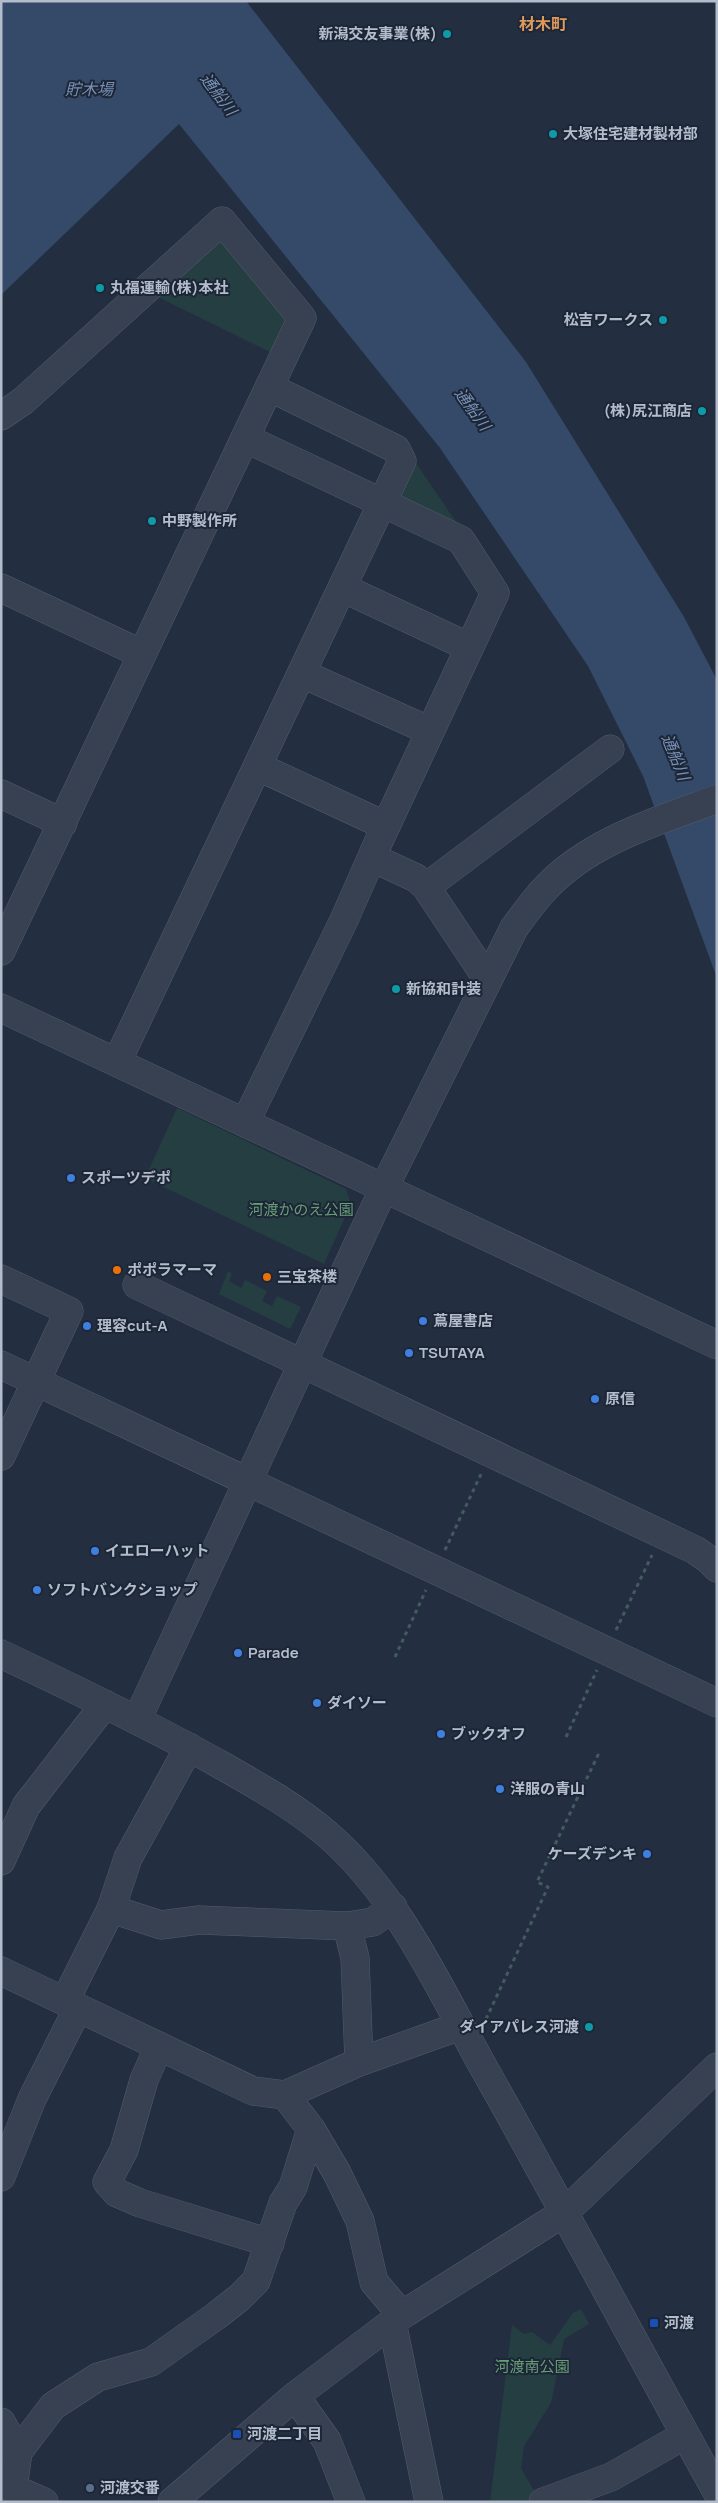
<svg xmlns="http://www.w3.org/2000/svg" width="718" height="2503" font-family="Manrope,'Noto Sans JP',sans-serif">
  <rect width="100%" height="100%" fill="#232f41"/>
  <g fill="#253e42">
    <path d="M216,239L229,240L286,312L287,326L274,354L156,296Z"/>
    <path d="M409,453L463,532L394,499Z"/>
    <path d="M177,1108L346,1189L351,1204L324,1264L145,1178Z"/>
    <path d="M228,1271L232,1274L229,1281L241,1288L245,1280L267,1291L262,1301L272,1306L277,1296L301,1307L290,1329L219,1294Z"/>
    <path d="M581,2309L589,2324L564,2339L551,2403L524,2446L521,2468L537,2496V2502H490L512,2325L524,2334L532,2332L550,2345L573,2313Z"/>
  </g>
  <path fill="#354969" d="M1,1H246L526,362L684,617L717,680V978L643,776L588,666L440,448L179,124L1,295Z"/>
  <g fill="none" stroke-linecap="round" stroke-linejoin="round">
    <g stroke="#525c6b" stroke-width="29">
      <g id="minor">
        <path d="M1,416L23,401L222,221L302,318L1,951"/>
        <path d="M245,438L461,540L495,593L377,845L344,920L245,1123"/>
        <path d="M1,588L142,654"/>
        <path d="M343,588L469,647"/>
        <path d="M303,674L430,731"/>
        <path d="M259,767L386,826"/>
        <path d="M1,794L63,823"/>
        <path d="M373,858L416,878L426,887L488,980"/>
        <path d="M426,887L610,749"/>
        <path d="M1,1008L717,1345"/>
        <path d="M117,1062L402,461L396,449L269,387"/>
        <path d="M1,1279L69,1311L1,1456"/>
        <path d="M137,1285L695,1550L708,1559L717,1568"/>
        <path d="M1,1365L717,1703"/>
        <path d="M1,1654C75,1689 150,1725 221,1765C258,1786 294,1806 327,1834C399,1896 439,1988 485,2070C564,2210 639,2352 717,2492"/>
        <path d="M137,1720L383,1190L514,928C523,916 532,903 542,892C586,842 657,821 717,799"/>
        <path d="M1,1861L26,1806L105,1704"/>
        <path d="M111,1909L161,1925L199,1920L347,1926L373,1922L393,1907"/>
        <path d="M347,1926L355,1958L359,2062"/>
        <path d="M1,1971L253,2091L285,2095L359,2062L460,2026"/>
        <path d="M65,2001L111,1909L128,1858L189,1747"/>
        <path d="M159,2046L144,2080L124,2150L107,2182L117,2193L140,2203L270,2243"/>
        <path d="M285,2095L311,2129L337,2173L360,2221L374,2282L402,2315"/>
        <path d="M1,2177L32,2099L78,2008"/>
        <path d="M392,2322L429,2502"/>
        <path d="M295,2396L327,2441L351,2502"/>
        <path d="M1,2422L18,2452"/>
        <path d="M1,2483L44,2502"/>
        <path d="M13,2488L18,2452L53,2406L98,2377L151,2362L216,2316L239,2298L256,2281L283,2203L293,2187L311,2129"/>
        <path d="M172,2502L295,2396L402,2315L565,2212L717,2067"/>
        <path d="M543,2502L611,2477L685,2435"/>
      </g>
    </g>
    <g stroke="#435b5f" stroke-width="3" stroke-dasharray="4 4" stroke-linecap="butt">
      <path d="M445,1550L482,1472"/>
      <path d="M616,1630L652,1555"/>
      <path d="M395,1657L426,1590"/>
      <path d="M566,1737L597,1670"/>
      <path d="M486,2019L548,1887L537,1882L599,1753"/>
    </g>
    <use href="#minor" stroke="#374151" stroke-width="28"/>
  </g>
  <g fill="#0f9aa8" stroke="#1c2636" stroke-width="2">
    <circle cx="447" cy="34" r="5"/>
    <circle cx="553" cy="134" r="5"/>
    <circle cx="100" cy="288" r="5"/>
    <circle cx="663" cy="320" r="5"/>
    <circle cx="702" cy="411" r="5"/>
    <circle cx="152" cy="521" r="5"/>
    <circle cx="396" cy="989" r="5"/>
    <circle cx="589" cy="2027" r="5"/>
  </g>
  <g fill="#3f7fe0" stroke="#1c2636" stroke-width="2">
    <circle cx="71" cy="1178" r="5"/>
    <circle cx="423" cy="1321" r="5"/>
    <circle cx="87" cy="1326" r="5"/>
    <circle cx="409" cy="1353" r="5"/>
    <circle cx="595" cy="1399" r="5"/>
    <circle cx="95" cy="1551" r="5"/>
    <circle cx="37" cy="1590" r="5"/>
    <circle cx="238" cy="1653" r="5"/>
    <circle cx="317" cy="1703" r="5"/>
    <circle cx="441" cy="1734" r="5"/>
    <circle cx="500" cy="1789" r="5"/>
    <circle cx="647" cy="1854" r="5"/>
  </g>
  <g fill="#e8710a" stroke="#1c2636" stroke-width="2">
    <circle cx="117" cy="1270" r="5"/>
    <circle cx="267" cy="1277" r="5"/>
  </g>
  <g fill="#1a4fb4" stroke="#1c2636" stroke-width="2">
    <rect x="649" y="2318" width="10" height="10" rx="2.5"/>
    <rect x="232" y="2429" width="10" height="10" rx="2.5"/>
  </g>
  <circle fill="#5c6f8a" stroke="#1c2636" stroke-width="2" cx="90" cy="2488" r="5"/>
  <g text-anchor="middle" stroke-width="4" stroke-linejoin="round" paint-order="stroke">
    <g font-size="15" font-weight="bold" fill="#b3bccb" stroke="#1c2636" text-anchor="start">
      <text x="437" y="39" text-anchor="end">新潟交友事業(株)</text>
      <text x="563" y="139">大塚住宅建材製材部</text>
      <text x="110" y="293">丸福運輸(株)本社</text>
      <text x="653" y="325" text-anchor="end">松吉ワークス</text>
      <text x="692" y="416" text-anchor="end">(株)尻江商店</text>
      <text x="162" y="526">中野製作所</text>
      <text x="406" y="994">新協和計装</text>
      <text x="81" y="1183">スポーツデポ</text>
      <text x="127" y="1275">ポポラマーマ</text>
      <text x="277" y="1282">三宝茶楼</text>
      <text x="433" y="1326">蔦屋書店</text>
      <text x="97" y="1331">理容cut-A</text>
      <text x="419" y="1358">TSUTAYA</text>
      <text x="605" y="1404">原信</text>
      <text x="105" y="1556">イエローハット</text>
      <text x="47" y="1595">ソフトバンクショップ</text>
      <text x="248" y="1658">Parade</text>
      <text x="327" y="1708">ダイソー</text>
      <text x="451" y="1739">ブックオフ</text>
      <text x="510" y="1794">洋服の青山</text>
      <text x="637" y="1859" text-anchor="end">ケーズデンキ</text>
      <text x="579" y="2032" text-anchor="end">ダイアパレス河渡</text>
      <text x="664" y="2328">河渡</text>
      <text x="247" y="2439">河渡二丁目</text>
      <text x="100" y="2493">河渡交番</text>
    </g>
    <g font-size="15" fill="#689e77" stroke="#1c2636">
      <text x="301" y="1215">河渡かのえ公園</text>
      <text x="532" y="2372">河渡南公園</text>
    </g>
    <g font-size="16" font-weight="bold" fill="#de995c" stroke="#1c2636">
      <text x="543" y="30">材木町</text>
    </g>
    <g font-size="16" font-style="italic" fill="#7890b5" stroke="#1c2636">
      <text x="89" y="95">貯木場</text>
      <text transform="translate(219 94) rotate(53)" y="6">通船川</text>
      <text transform="translate(473 409) rotate(54)" y="6">通船川</text>
      <text transform="translate(676 757) rotate(68)" y="6">通船川</text>
    </g>
  </g>
  <rect width="718" height="2503" fill="none" stroke="#b3bccb" stroke-width="5"/>
</svg>
